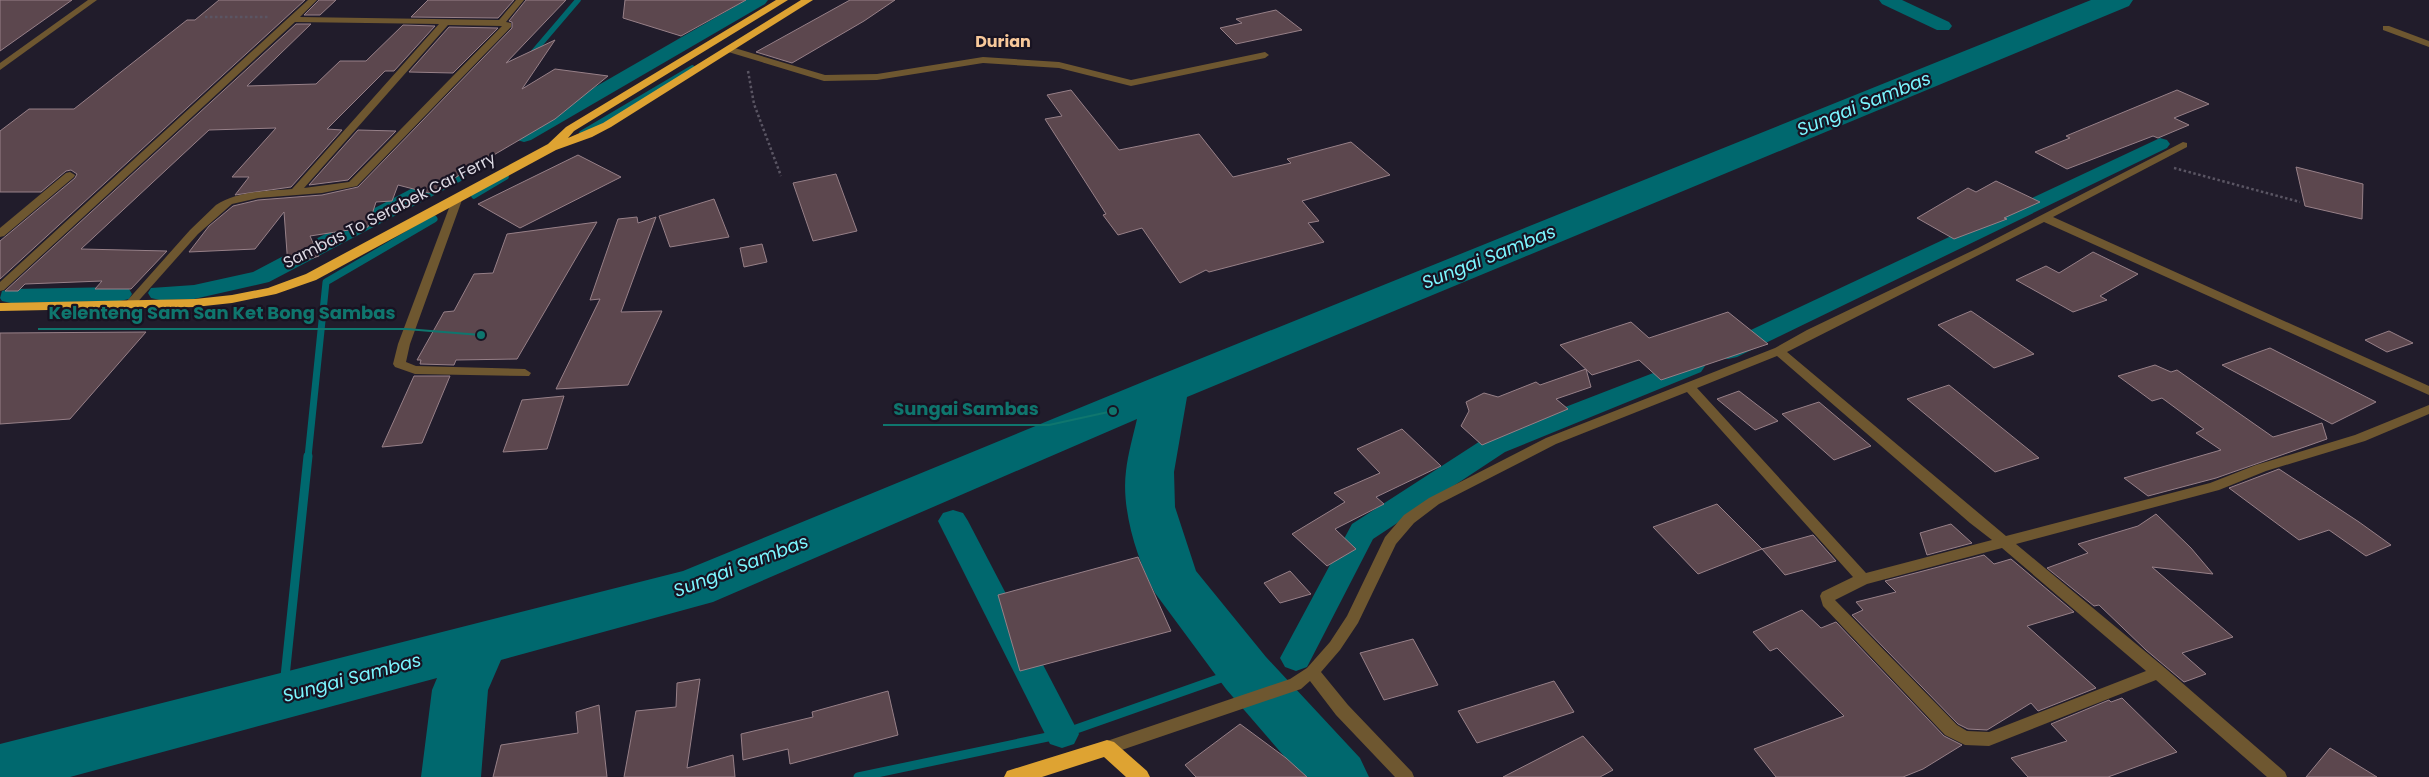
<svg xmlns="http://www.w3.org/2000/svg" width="2429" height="777" font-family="Poppins,sans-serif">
  <rect width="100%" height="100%" fill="#211c2b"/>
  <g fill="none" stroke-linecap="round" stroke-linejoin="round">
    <g stroke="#00686e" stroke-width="5.5">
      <path d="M531,55L578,0"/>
      <path d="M582,133L692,68"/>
      <path d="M474,196L506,177"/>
      <path d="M404,203L421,183"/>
    </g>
    <g stroke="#00686e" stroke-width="7">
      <path d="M403,204L405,202"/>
      <path d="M308,457L326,282L434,219"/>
    </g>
    <g stroke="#00686e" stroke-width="9">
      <path d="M283,696L308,456"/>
      <path d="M858,777L1062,734L1221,678"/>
    </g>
    <g fill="#00686e" fill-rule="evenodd">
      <path d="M746,0H768L765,4L531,140L524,142L517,140L514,136L517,132Z"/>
      <path d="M1879,0H1902L1949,22L1952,26L1949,30H1937L1882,4Z"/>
      <path d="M2160,138L2167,140L2170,144L2167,148L1737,357L1728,359L1719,357L1715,351L1719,345Z"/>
      <path d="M455,169L463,170L466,175L463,180L269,282L194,299L160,300L151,298L148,293L151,288L194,285L253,272L447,170Z"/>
      <path d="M120,287L129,289L132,294L129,299L120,301L11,303L2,301L0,298L2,291L11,289Z"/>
      <path d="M1692,358L1701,360L1705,366L1701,372L1505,452L1373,539L1307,667L1296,671L1285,667L1280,658L1352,524L1485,438Z"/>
      <path d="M953,510L963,513L968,521L1074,724L1079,734L1074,744L1062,748L1050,744L938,521L943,513Z"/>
    </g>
    <path fill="#00686e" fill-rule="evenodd" d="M2091,0H2133L2129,6L1187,397L1174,472L1175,507L1196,571L1266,657L1360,758L1369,777H1302L1226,689L1155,593C1137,560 1121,509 1126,471C1128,454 1133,436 1137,419L713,602L501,660L488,690L481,777H421L432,690L437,678L70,777H0V744L683,571L1150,379Z"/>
  </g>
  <g fill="#5c474e" stroke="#978088">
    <path d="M0,0H72L0,51Z"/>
    <path d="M219,0H305L0,279V241L75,178L77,174L71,170L66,171L41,192H0V131L29,109H74L187,20H195Z"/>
    <path d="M319,0H336L320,15H304Z"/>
    <path d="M428,0H514L498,18L411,17Z"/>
    <path d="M526,0H566L506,63L555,40L522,89L555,69L608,76L555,119L429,193L398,185L392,201L376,202L368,227L310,236L319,256L288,266L284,212L255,249L189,252L209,226L233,206L258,200L322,195L358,187L512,28V22L509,21Z"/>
    <path d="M625,0H746L681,36L623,18Z"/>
    <path d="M850,0H895L864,21L792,63L756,52Z"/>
    <path d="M1276,10L1302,30L1236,44L1220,28L1242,23L1236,19Z"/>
    <path d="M296,24H311L247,86L316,84L340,61H366L403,25L435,26L394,71H385L327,129L342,130L291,187L235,195L249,177H232L276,128L209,130L81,249L167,251L131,289H95L102,281L25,284L18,291H5Z"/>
    <path d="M449,27L498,28L453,73L409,72Z"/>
    <path d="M1071,90L1119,150L1199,134L1233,177L1291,163L1287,159L1351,142L1390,175L1302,201L1319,221L1308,223L1324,242L1209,272L1206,270L1180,283L1142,228L1118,235L1103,215L1106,214L1045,119L1062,116L1047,95Z"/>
    <path d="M2177,90L2209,104L2174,118L2189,125L2158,138L2153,136L2067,169L2035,152L2070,138L2066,136Z"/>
    <path d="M358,130L396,131L348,180L309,185Z"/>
    <path d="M578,155L621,177L520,228L478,204Z"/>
    <path d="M2296,167L2363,184L2362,219L2305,206Z"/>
    <path d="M836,174L857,231L813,241L793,183Z"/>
    <path d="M1996,181L2040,202L2004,218L2007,219L1954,239L1917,218L1968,188L1976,192Z"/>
    <path d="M714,199L729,237L670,247L659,216Z"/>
    <path d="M637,217L638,223L656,217L621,312L662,311L628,385L556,389L600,299L590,300L618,219Z"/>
    <path d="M597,222L517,359L456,360L454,365L420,364L421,360H417L444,312L454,311L474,274L493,273L507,234Z"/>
    <path d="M762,244L767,262L744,267L740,248Z"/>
    <path d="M2093,252L2138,274L2100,296L2107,300L2073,312L2016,280L2046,266L2059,273Z"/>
    <path d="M1971,311L2034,354L1994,368L1938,325Z"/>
    <path d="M1728,312L1768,344L1661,380L1639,360L1592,375L1560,345L1631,322L1649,338Z"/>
    <path d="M2389,331L2413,343L2387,352L2365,340Z"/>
    <path d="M146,332L70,419L0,424V333Z"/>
    <path d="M2270,348L2376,402L2332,424L2222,365Z"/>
    <path d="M2155,365L2171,372L2177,370L2273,437L2322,423L2327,439L2216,478L2148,496L2124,478L2221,450L2196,433L2204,429L2162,398L2152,401L2118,376Z"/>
    <path d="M1586,369L1591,387L1556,399L1568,409L1482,445L1461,426L1469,411L1466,402L1484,393L1498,397L1536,382L1540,385Z"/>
    <path d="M414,376H450L422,443L382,447Z"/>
    <path d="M1949,385L2039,458L1995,472L1907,399Z"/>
    <path d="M1739,391L1778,421L1755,430L1717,399Z"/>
    <path d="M564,396L547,449L503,452L522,400Z"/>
    <path d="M1819,402L1871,446L1834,460L1782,414Z"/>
    <path d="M1402,429L1441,466L1376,497L1384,504L1335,529L1356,549L1327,566L1292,534L1345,502L1334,493L1380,473L1357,449Z"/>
    <path d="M2279,469L2359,522L2391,545L2366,556L2329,530L2299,540L2229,488Z"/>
    <path d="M1717,504L1762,549L1698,574L1653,527Z"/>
    <path d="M2156,514L2191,548L2213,574L2152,567L2233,637L2182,653L2206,674L2184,682L2146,650L2099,605L2094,606L2047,568L2088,553L2078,544L2138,526Z"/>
    <path d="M1951,524L1972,543L1927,555L1920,533Z"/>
    <path d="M1813,535L1836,561L1785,575L1762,549Z"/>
    <path d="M1984,555L1994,564L2011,559L2074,612L2027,626L2096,688L2038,711L2031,703L1987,730L1968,729L1958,724L1852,615L1863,610L1856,602L1896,592L1885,581Z"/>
    <path d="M1138,557L1171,631L1020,671L998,595Z"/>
    <path d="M1290,571L1311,594L1280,603L1264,583Z"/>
    <path d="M1802,610L1821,628L1836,622L1944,736L1962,745L1923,769L1903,777H1776L1754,749L1844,716L1777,648L1770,651L1753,632Z"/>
    <path d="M1413,639L1438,685L1384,700L1360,653Z"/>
    <path d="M700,679L687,768L733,755L735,777H624L636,711L676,707L677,683Z"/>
    <path d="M1554,681L1574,712L1477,743L1458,711Z"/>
    <path d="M888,691L898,735L790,764L788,749L743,760L741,734L813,717L812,712Z"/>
    <path d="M2122,698L2177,752L2108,777H2028L2011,758L2067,741L2051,724L2109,700L2111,702Z"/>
    <path d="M599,705L607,777H493L501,745L578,733L576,712Z"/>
    <path d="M1240,724L1286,758L1307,777H1196L1185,765Z"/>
    <path d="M1583,736L1613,770L1600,777H1503Z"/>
    <path d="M2330,748L2377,777H2306Z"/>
  </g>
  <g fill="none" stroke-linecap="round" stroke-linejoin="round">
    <g stroke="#5a5563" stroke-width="2.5" stroke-dasharray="2.5 2.5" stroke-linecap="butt">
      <path d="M205,17H269"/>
      <path d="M748,71L754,104L781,176"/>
      <path d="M2174,168L2300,202"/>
    </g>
    <g fill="#6e5730" fill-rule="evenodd">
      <path d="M88,0H97L0,70V63Z"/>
      <path d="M308,0H317L300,17L499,20L516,0H524L506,22L511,23V27L357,186L322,193L258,198L232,204L198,234L134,306H126L124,304L126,302L190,230L216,205C238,191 267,191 292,189L439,24L295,22L4,290L0,291V282ZM448,25L502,26L349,182L304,188Z"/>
      <path d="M2383,26H2389L2429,41V47L2383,30Z"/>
      <path d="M728,46L825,75L877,74L983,57L1059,62L1131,80L1265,52L1269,55L1265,58L1131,86L1059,68L983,63L877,80L824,81L725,51L724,49Z"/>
      <path d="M2183,142L2187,143V147L2053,217L2429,386V395L2044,222L1787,352L2006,536L2210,483L2256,465L2355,435L2429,405V414L2365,441L2266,471L2219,490L2016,544L2165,668L2285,772L2287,777H2267L2156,680L1989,746L1965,745L1945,735L1823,606L1820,596L1822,592L1853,577L1687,392L1556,444L1439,504L1414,523L1396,544L1358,623L1340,650L1321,672L1348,705L1412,772L1414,777H1395L1336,715L1310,681L1301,689L1107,755L1101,753L1099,748L1101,743L1290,679L1307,668L1330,642L1347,616L1385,537L1404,515L1429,498L1546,438L1775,348L1807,330L1978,248ZM1777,356L1970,523L1992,540L1866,573L1697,388ZM2002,548L2146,671L1989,732L1967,731L1957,725L1835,600L1867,584Z"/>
      <path d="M70,172L75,175L74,177L4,236L0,237V228L66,173Z"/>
      <path d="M457,197L462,200L410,344L406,362L416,366L525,369L531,373L529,376L415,374L395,367L393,364L398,344L452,200Z"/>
    </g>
    <g fill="#dea332" fill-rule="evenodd">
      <path d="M776,0H788L574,131L568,138L603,123L801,0H813L611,127L592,137L556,150L316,280L276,294L232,303L195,307L0,311V303L195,299L232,295L268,288L306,274L548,144L566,127Z"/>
      <path d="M1107,740L1114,742L1147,771L1150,777H1126L1104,757L1042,777H1004L1007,771Z"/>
    </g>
  </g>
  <g text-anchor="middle" stroke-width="4.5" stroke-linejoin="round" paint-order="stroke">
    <g font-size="16" font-weight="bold" fill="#f7c89a" stroke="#181322">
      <text x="1003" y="47">Durian</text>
    </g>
    <g font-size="16" fill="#dddae4" stroke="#181322">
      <text transform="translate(389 210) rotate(-27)" y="6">Sambas To Serabek Car Ferry</text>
    </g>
    <g font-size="18" font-style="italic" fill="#7cf6ff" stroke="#181322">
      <text transform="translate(1864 104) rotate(-22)" y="6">Sungai Sambas</text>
      <text transform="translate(1489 257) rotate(-22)" y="6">Sungai Sambas</text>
      <text transform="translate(741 566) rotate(-21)" y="6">Sungai Sambas</text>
      <text transform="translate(352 678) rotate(-15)" y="6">Sungai Sambas</text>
    </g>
  </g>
  <path fill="none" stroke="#0f766e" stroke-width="2" d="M481 335L406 329H38M1113 411L1049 425H883"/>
  <g fill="#0f766e" stroke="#181322" stroke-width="2">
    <circle cx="481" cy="335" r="5"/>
    <circle cx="1113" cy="411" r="5"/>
  </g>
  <g font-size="18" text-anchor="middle" font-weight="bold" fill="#0f766e" stroke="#181322" stroke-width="4.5" stroke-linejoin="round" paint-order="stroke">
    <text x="222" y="319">Kelenteng Sam San Ket Bong Sambas</text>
    <text x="966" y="415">Sungai Sambas</text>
  </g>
</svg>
